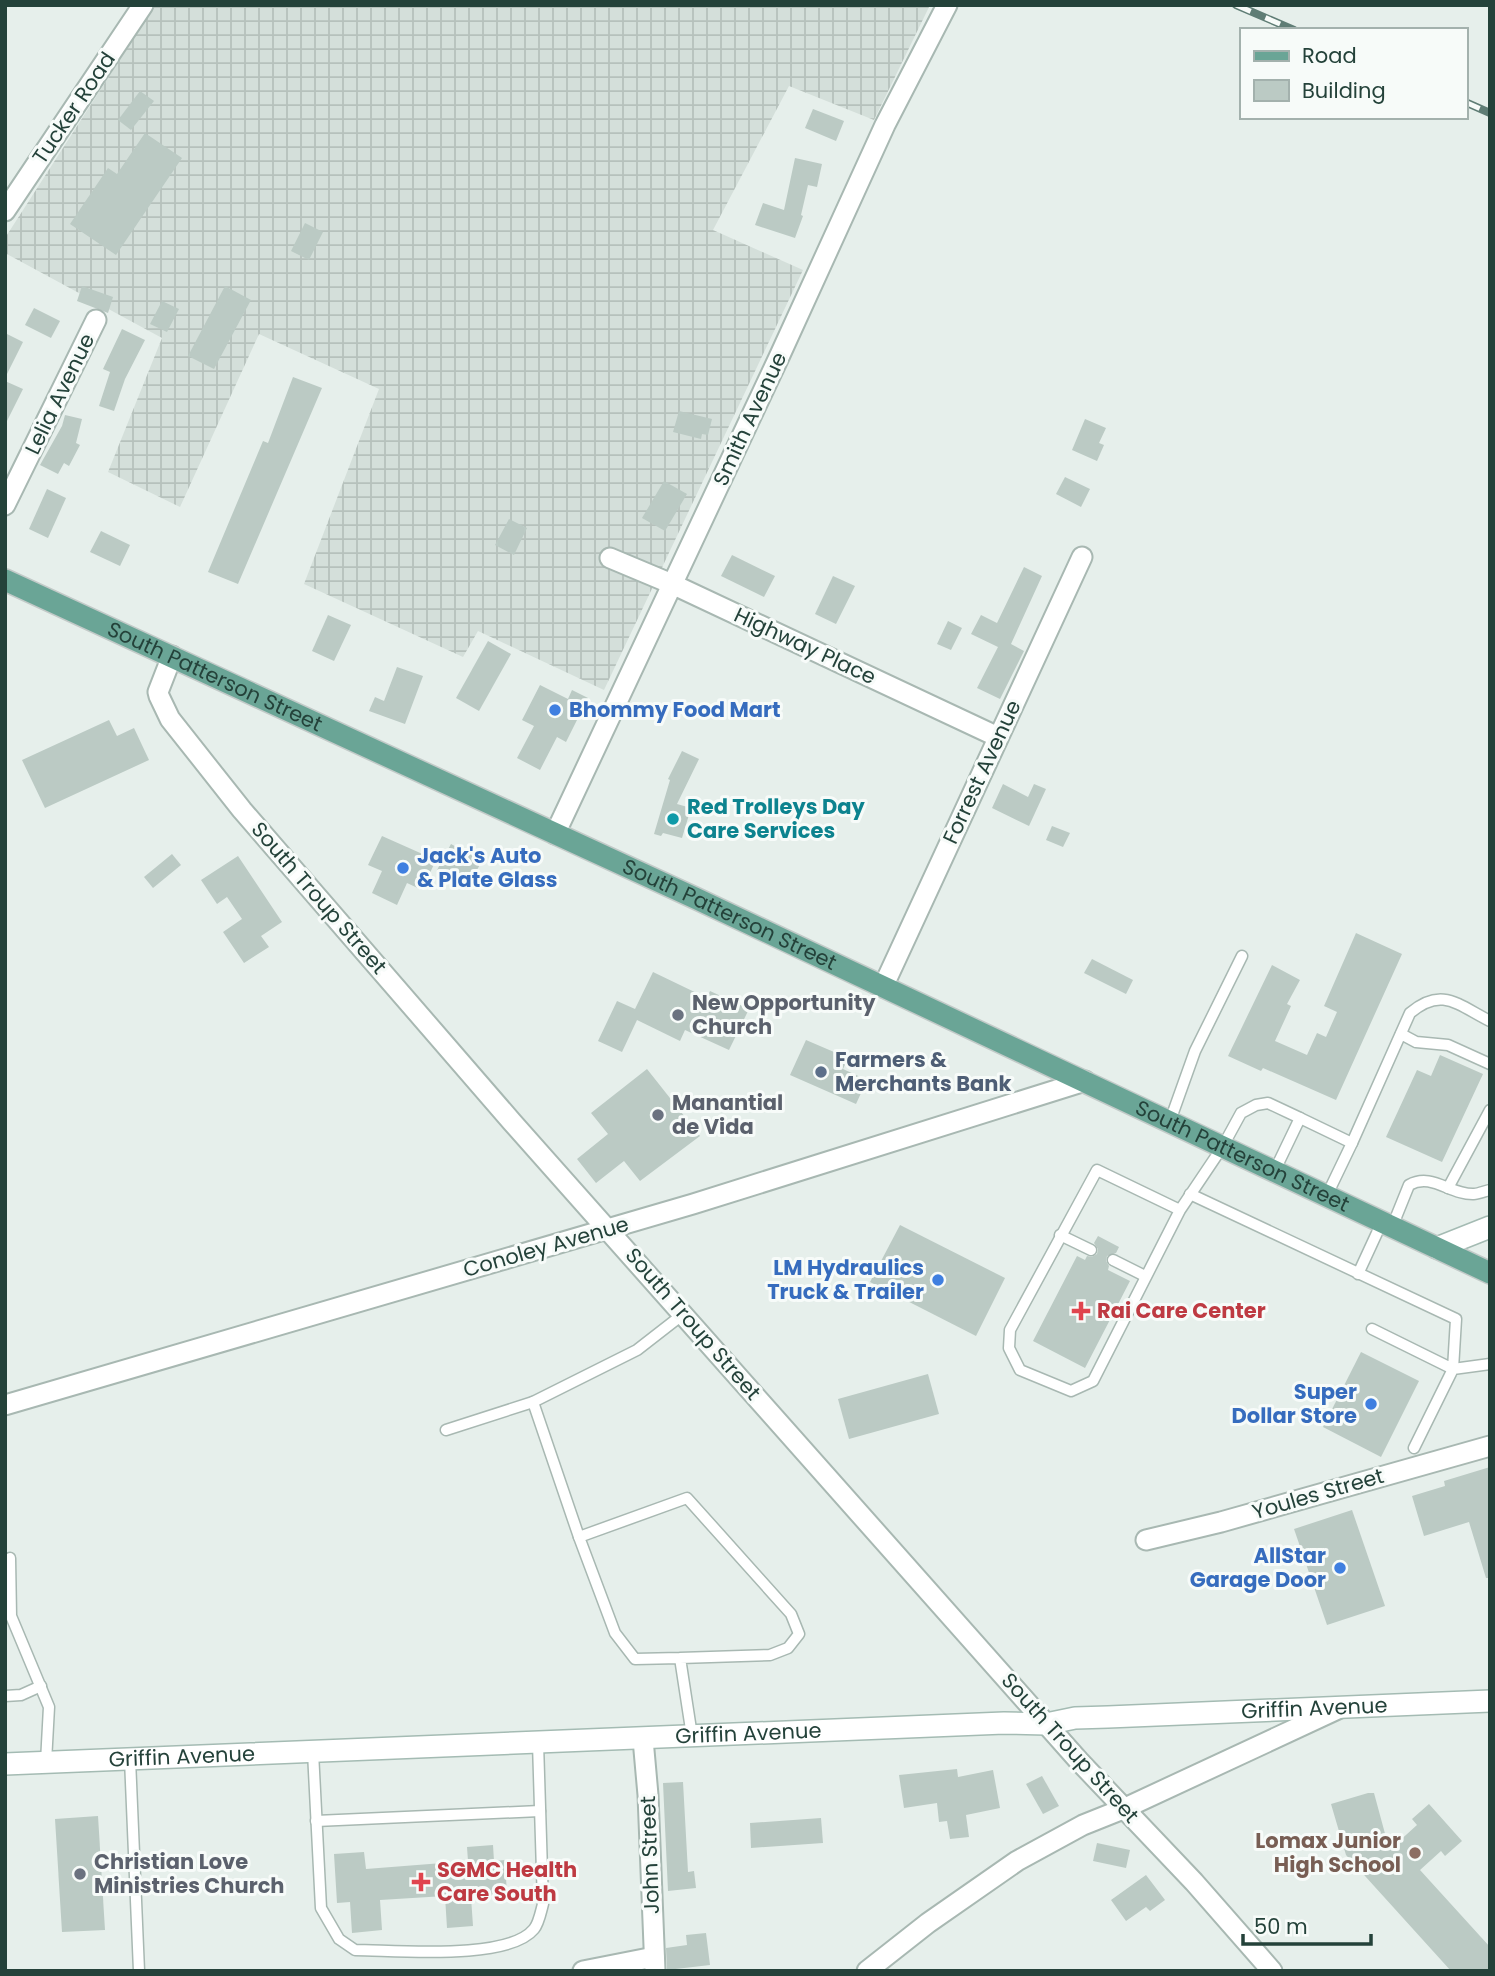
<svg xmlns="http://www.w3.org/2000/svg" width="1495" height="1976" font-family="Poppins,sans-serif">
  <defs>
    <pattern id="industrial-grid" width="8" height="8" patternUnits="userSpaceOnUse" patternTransform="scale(1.75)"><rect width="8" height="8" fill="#d4dfda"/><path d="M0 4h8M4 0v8" fill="none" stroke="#b6c1bc"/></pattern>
  </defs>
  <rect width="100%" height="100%" fill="#e6efeb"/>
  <path fill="url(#industrial-grid)" d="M155,5H930L874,120L789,86L713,230L803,270L604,690L478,631L463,657L304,584L379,389L259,334L180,507L108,472L162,338L5,253V238Z"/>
  <g fill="#bbcac4">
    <path d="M140,91L154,101L131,130L118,120Z"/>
    <path d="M813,109L844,121L836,141L805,128Z"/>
    <path d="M145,133L182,158L116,255L70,224L108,168L117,174Z"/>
    <path d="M795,158L822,164L817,187L808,185L801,215L803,216L795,238L755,225L763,203L784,210Z"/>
    <path d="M305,223L323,232L309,260L291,251Z"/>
    <path d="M82,286L113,297L108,313L77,301Z"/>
    <path d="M225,286L251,300L214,369L188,356Z"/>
    <path d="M162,301L179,309L167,332L150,324Z"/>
    <path d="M34,308L60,321L51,338L25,325Z"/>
    <path d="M122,329L145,340L125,379L114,411L99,406L110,372L103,369Z"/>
    <path d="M5,333L23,342L5,378Z"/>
    <path d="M293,377L322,388L238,584L208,572L263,441L268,443Z"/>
    <path d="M5,381L23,389L5,425Z"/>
    <path d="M679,411L712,419L708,435L702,434L701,439L673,432Z"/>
    <path d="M65,415L82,419L76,443L80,445L69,466L64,463L58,474L40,465L62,426Z"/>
    <path d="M1085,419L1106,428L1099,443L1104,445L1097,461L1072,450Z"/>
    <path d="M1065,477L1090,489L1081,507L1056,494Z"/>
    <path d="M664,481L687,494L665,531L642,518Z"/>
    <path d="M47,489L66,498L48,538L29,529Z"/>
    <path d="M509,519L527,528L514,555L495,545Z"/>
    <path d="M101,531L130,545L120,566L90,552Z"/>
    <path d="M732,555L775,576L764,597L721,576Z"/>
    <path d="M1024,567L1042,576L1011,644L1024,651L1000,699L977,688L998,647L971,634L981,615L997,623Z"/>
    <path d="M833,576L855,586L836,624L815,614Z"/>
    <path d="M328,615L351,625L334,661L312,651Z"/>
    <path d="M948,621L962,628L951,650L937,644Z"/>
    <path d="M488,641L511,654L479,711L456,698Z"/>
    <path d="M397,667L423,676L405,724L369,711L375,697L384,701Z"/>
    <path d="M540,685L568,699L572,690L588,698L566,742L557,737L540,770L517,758L534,726L522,720Z"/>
    <path d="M109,720L117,736L134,728L149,760L45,808L22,760Z"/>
    <path d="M682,751L699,759L677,804L691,808L682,838L663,833L661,836L654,834L670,780L668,779Z"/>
    <path d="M1003,784L1028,797L1034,784L1046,789L1029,826L992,808Z"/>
    <path d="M1052,826L1070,833L1063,847L1046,840Z"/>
    <path d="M382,836L436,860L422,890L407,883L397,905L372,893L382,871L368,865Z"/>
    <path d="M451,844L482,861L468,886L437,870Z"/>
    <path d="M172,854L181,865L153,888L144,877Z"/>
    <path d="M238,856L282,922L261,936L269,947L244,963L223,932L242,919L227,897L217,904L201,880Z"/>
    <path d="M1356,933L1402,954L1336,1100L1263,1068L1261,1071L1228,1056L1272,965L1300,980L1287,1004L1291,1006L1275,1041L1307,1055L1317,1033L1326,1037L1337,1012L1324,1006Z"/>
    <path d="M1092,959L1133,980L1126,994L1084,973Z"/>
    <path d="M653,972L707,998L710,991L749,1009L729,1050L685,1030L680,1041L637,1020L622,1052L598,1041L617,1001L635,1009Z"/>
    <path d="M806,1040L848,1058L843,1069L867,1080L856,1104L790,1075Z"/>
    <path d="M1440,1055L1483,1074L1442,1162L1386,1137L1417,1070L1431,1076Z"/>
    <path d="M647,1069L700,1136L640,1181L624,1161L596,1183L577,1159L608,1134L591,1113Z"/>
    <path d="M900,1225L1005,1278L976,1336L870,1282Z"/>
    <path d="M1098,1236L1119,1247L1116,1253L1107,1256L1106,1261L1109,1266L1108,1270L1130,1281L1085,1368L1033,1341L1077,1256L1085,1260L1087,1256L1092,1257L1097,1254L1098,1249L1094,1243Z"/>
    <path d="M1361,1352L1419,1381L1381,1457L1323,1427Z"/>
    <path d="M928,1374L939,1414L849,1439L838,1399Z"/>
    <path d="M1490,1467V1578H1486L1469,1522L1424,1536L1412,1496L1445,1486L1444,1481Z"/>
    <path d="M1352,1510L1385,1606L1327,1625L1294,1529Z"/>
    <path d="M957,1769L958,1777L993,1770L1000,1808L966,1815L969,1837L950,1839L947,1821L939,1822L937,1803L904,1808L899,1775Z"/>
    <path d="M1042,1776L1059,1806L1043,1814L1026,1784Z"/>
    <path d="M683,1782L688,1872L694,1871L696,1888L668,1891L663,1783Z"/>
    <path d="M1368,1793H1374L1387,1841L1390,1839L1396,1844L1417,1825L1412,1819L1429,1804L1462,1841L1445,1856L1441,1851L1420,1870L1490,1947V1971H1451L1346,1855L1331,1804Z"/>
    <path d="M98,1816L105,1930L62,1932L55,1819Z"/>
    <path d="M821,1818L823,1843L751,1848L750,1823Z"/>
    <path d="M1097,1843L1130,1850L1126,1868L1093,1861Z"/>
    <path d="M493,1845L494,1861L505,1860L507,1895L471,1897L473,1926L447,1928L445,1896L380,1900L382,1930L352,1933L350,1902L337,1903L334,1854L364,1852L366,1869L468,1861L467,1847Z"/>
    <path d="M1146,1875L1165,1900L1150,1911L1146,1907L1126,1921L1111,1900Z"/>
    <path d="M706,1933L710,1965L667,1970L666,1948L687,1945L686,1935Z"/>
  </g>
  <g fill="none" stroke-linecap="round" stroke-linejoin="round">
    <g stroke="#a8b8b2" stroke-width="13">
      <g id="service">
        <path d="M1401,1034L1416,1042L1448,1045L1490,1064"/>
        <path d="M1170,1121L1195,1051L1242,956"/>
        <path d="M1352,1143L1410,1013C1442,986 1458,1005 1490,1021"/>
        <path d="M1275,1170L1300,1118L1352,1143L1327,1195"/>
        <path d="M1448,1188L1490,1110"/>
        <path d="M1190,1194L1456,1319L1453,1369L1372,1329"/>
        <path d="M1180,1210L1093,1381L1071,1391L1020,1370L1009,1348L1010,1330L1097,1170L1180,1210L1223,1146L1241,1113L1256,1105L1268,1103L1300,1118"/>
        <path d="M1392,1227L1409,1185C1432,1172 1450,1195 1474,1194C1478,1194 1485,1191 1490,1190"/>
        <path d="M1060,1235L1091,1250"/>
        <path d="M1113,1260L1145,1276"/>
        <path d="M1358,1274L1382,1222"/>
        <path d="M533,1402L579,1537"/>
        <path d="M446,1430L533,1402L637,1350L682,1315"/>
        <path d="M1414,1448L1453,1369L1490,1364"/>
        <path d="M10,1558L11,1616L49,1707L46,1762"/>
        <path d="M680,1658L635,1659L615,1633L579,1537L687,1498L791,1614L799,1634L788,1648L770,1655L680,1658L692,1736"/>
        <path d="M5,1696L21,1695L41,1686"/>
        <path d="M313,1752L321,1908L339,1939L355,1950C395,1950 508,1961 534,1929C539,1923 541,1911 543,1904L538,1743"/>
        <path d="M130,1759L139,1971"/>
        <path d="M316,1821L540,1811"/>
      </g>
    </g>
    <g stroke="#a8b8b2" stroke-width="23">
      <g id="minor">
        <path d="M5,211L143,5"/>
        <path d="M5,505L96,320"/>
        <path d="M610,558L672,584L998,737"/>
        <path d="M172,656L158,692L159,696L170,719L242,810L512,1122L1079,1761L1194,1882L1272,1971"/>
        <path d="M555,834L780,355L885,125L947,5"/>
        <path d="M883,987L1082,557"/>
        <path d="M5,1405L693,1204L1085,1081"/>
        <path d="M1146,1540L1221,1522L1490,1446"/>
        <path d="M643,1739L648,1795L655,1971"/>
        <path d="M583,1971L654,1957"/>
        <path d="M867,1971L928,1923L1017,1861L1083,1825L1123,1809L1340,1708"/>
      </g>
    </g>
    <g stroke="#a4bbb3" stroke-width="24">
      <g id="secondary">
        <path d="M1437,1248L1490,1227"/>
        <path id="s1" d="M5,1764L1004,1723L1046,1724L1075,1718L1108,1717L1490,1701"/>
      </g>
    </g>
    <g stroke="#c2cac8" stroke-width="24">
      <g id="primary">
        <path id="s2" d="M5,580L695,898L1490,1273"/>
      </g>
    </g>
    <use href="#service" stroke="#fff" stroke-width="10"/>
    <use href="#minor" stroke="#fff" stroke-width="19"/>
    <use href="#secondary" stroke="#fff" stroke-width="21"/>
    <use href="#primary" stroke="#6aa596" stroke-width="21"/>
    <g stroke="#5f7d75" stroke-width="8">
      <g id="rail">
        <path d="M1236,5L1294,30"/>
        <path d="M1465,102L1490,113"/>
      </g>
    </g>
    <use href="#rail" stroke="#f7fbf9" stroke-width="5" stroke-dasharray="16" stroke-linecap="butt"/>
  </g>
  <g fill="#3f7fe0" stroke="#f7fbf9" stroke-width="2.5">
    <circle cx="555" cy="710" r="7"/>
    <circle cx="403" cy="868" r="7"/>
    <circle cx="938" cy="1280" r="7"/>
    <circle cx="1371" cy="1404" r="7"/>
    <circle cx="1340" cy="1568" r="7"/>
  </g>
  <circle fill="#0f9aa8" stroke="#f7fbf9" stroke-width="2.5" cx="673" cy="819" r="7"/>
  <g fill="#6b7280" stroke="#f7fbf9" stroke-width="2.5">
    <circle cx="678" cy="1015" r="7"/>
    <circle cx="658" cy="1115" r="7"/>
    <circle cx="80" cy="1874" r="7"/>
  </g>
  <circle fill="#5c6f8a" stroke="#f7fbf9" stroke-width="2.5" cx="821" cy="1072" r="7"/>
  <g fill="#e0444e" stroke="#f7fbf9" stroke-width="2.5">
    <path d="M1077.5 1300.5h7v7h7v7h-7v7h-7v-7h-7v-7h7z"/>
    <path d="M417.5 1871.5h7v7h7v7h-7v7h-7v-7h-7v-7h7z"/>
  </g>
  <circle fill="#8d6e63" stroke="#f7fbf9" stroke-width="2.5" cx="1415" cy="1853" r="7"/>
  <g text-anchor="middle" stroke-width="6" stroke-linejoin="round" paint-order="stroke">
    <g font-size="21" fill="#24423a" stroke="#f7fbf9">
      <text transform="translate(74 108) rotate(-56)" y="7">Tucker Road</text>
      <text transform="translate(60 394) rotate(-64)" y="7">Lelia Avenue</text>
      <text transform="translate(750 419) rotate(-65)" y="7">Smith Avenue</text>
      <text transform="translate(805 646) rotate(25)" y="7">Highway Place</text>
      <text dy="7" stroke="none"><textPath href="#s2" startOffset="231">South Patterson Street</textPath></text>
      <text transform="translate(982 772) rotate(-65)" y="7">Forrest Avenue</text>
      <text transform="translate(319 898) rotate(49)" y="7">South Troup Street</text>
      <text dy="7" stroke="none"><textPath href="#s2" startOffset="798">South Patterson Street</textPath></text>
      <text dy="7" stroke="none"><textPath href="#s2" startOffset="1365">South Patterson Street</textPath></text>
      <text transform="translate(546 1247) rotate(-16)" y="7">Conoley Avenue</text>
      <text transform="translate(693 1324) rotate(49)" y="7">South Troup Street</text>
      <text transform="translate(1318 1494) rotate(-16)" y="7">Youles Street</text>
      <text dy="7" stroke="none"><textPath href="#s1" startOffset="1311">Griffin Avenue</textPath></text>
      <text dy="7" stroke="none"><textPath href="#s1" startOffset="744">Griffin Avenue</textPath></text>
      <text transform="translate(1070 1748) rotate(48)" y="7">South Troup Street</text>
      <text dy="7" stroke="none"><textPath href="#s1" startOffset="177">Griffin Avenue</textPath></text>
      <text transform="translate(650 1855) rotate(-92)" y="7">John Street</text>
    </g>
    <g font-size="21" font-weight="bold" fill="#366cbe" stroke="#f7fbf9" text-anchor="end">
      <text x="569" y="717" text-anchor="start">Bhommy Food Mart</text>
      <text x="417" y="863" text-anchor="start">Jack's Auto<tspan x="417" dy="24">&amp; Plate Glass</tspan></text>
      <text x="924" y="1275">LM Hydraulics<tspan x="924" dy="24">Truck &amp; Trailer</tspan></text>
      <text x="1357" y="1399">Super<tspan x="1357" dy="24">Dollar Store</tspan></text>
      <text x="1326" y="1563">AllStar<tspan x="1326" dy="24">Garage Door</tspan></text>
    </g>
    <g font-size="21" font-weight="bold" fill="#0d838f" stroke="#f7fbf9" text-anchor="start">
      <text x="687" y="814">Red Trolleys Day<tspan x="687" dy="24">Care Services</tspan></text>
    </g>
    <g font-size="21" font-weight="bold" fill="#5b616d" stroke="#f7fbf9" text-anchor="start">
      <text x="692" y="1010">New Opportunity<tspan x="692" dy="24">Church</tspan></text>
      <text x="672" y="1110">Manantial<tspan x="672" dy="24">de Vida</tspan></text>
      <text x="94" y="1869">Christian Love<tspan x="94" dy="24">Ministries Church</tspan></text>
    </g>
    <g font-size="21" font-weight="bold" fill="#4e5e75" stroke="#f7fbf9" text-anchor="start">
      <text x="835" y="1067">Farmers &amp;<tspan x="835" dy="24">Merchants Bank</tspan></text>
    </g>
    <g font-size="21" font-weight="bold" fill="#be3a42" stroke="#f7fbf9" text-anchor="start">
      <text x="1097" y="1318">Rai Care Center</text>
      <text x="437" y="1877">SGMC Health<tspan x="437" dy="24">Care South</tspan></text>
    </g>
    <g font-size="21" font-weight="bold" fill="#785e54" stroke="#f7fbf9" text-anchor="end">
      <text x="1401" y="1848">Lomax Junior<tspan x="1401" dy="24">High School</tspan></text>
    </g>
  </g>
  <rect width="1495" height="1976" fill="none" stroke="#24423a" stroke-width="14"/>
  <rect x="1240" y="28" width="228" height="91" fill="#f7fbf9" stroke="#a3b1ad" stroke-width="2"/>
  <rect x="1254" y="51" width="35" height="10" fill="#6aa596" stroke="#a3b1ad" stroke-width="2"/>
  <text x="1302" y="63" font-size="21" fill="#24423a">Road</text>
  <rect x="1254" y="80" width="35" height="21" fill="#bbcac4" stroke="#a3b1ad" stroke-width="2"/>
  <text x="1302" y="98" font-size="21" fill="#24423a">Building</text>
  <path d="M1243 1934v10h128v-10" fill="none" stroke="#24423a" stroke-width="3.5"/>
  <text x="1254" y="1934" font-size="21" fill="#24423a" stroke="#f7fbf9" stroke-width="5" paint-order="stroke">50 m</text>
</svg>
